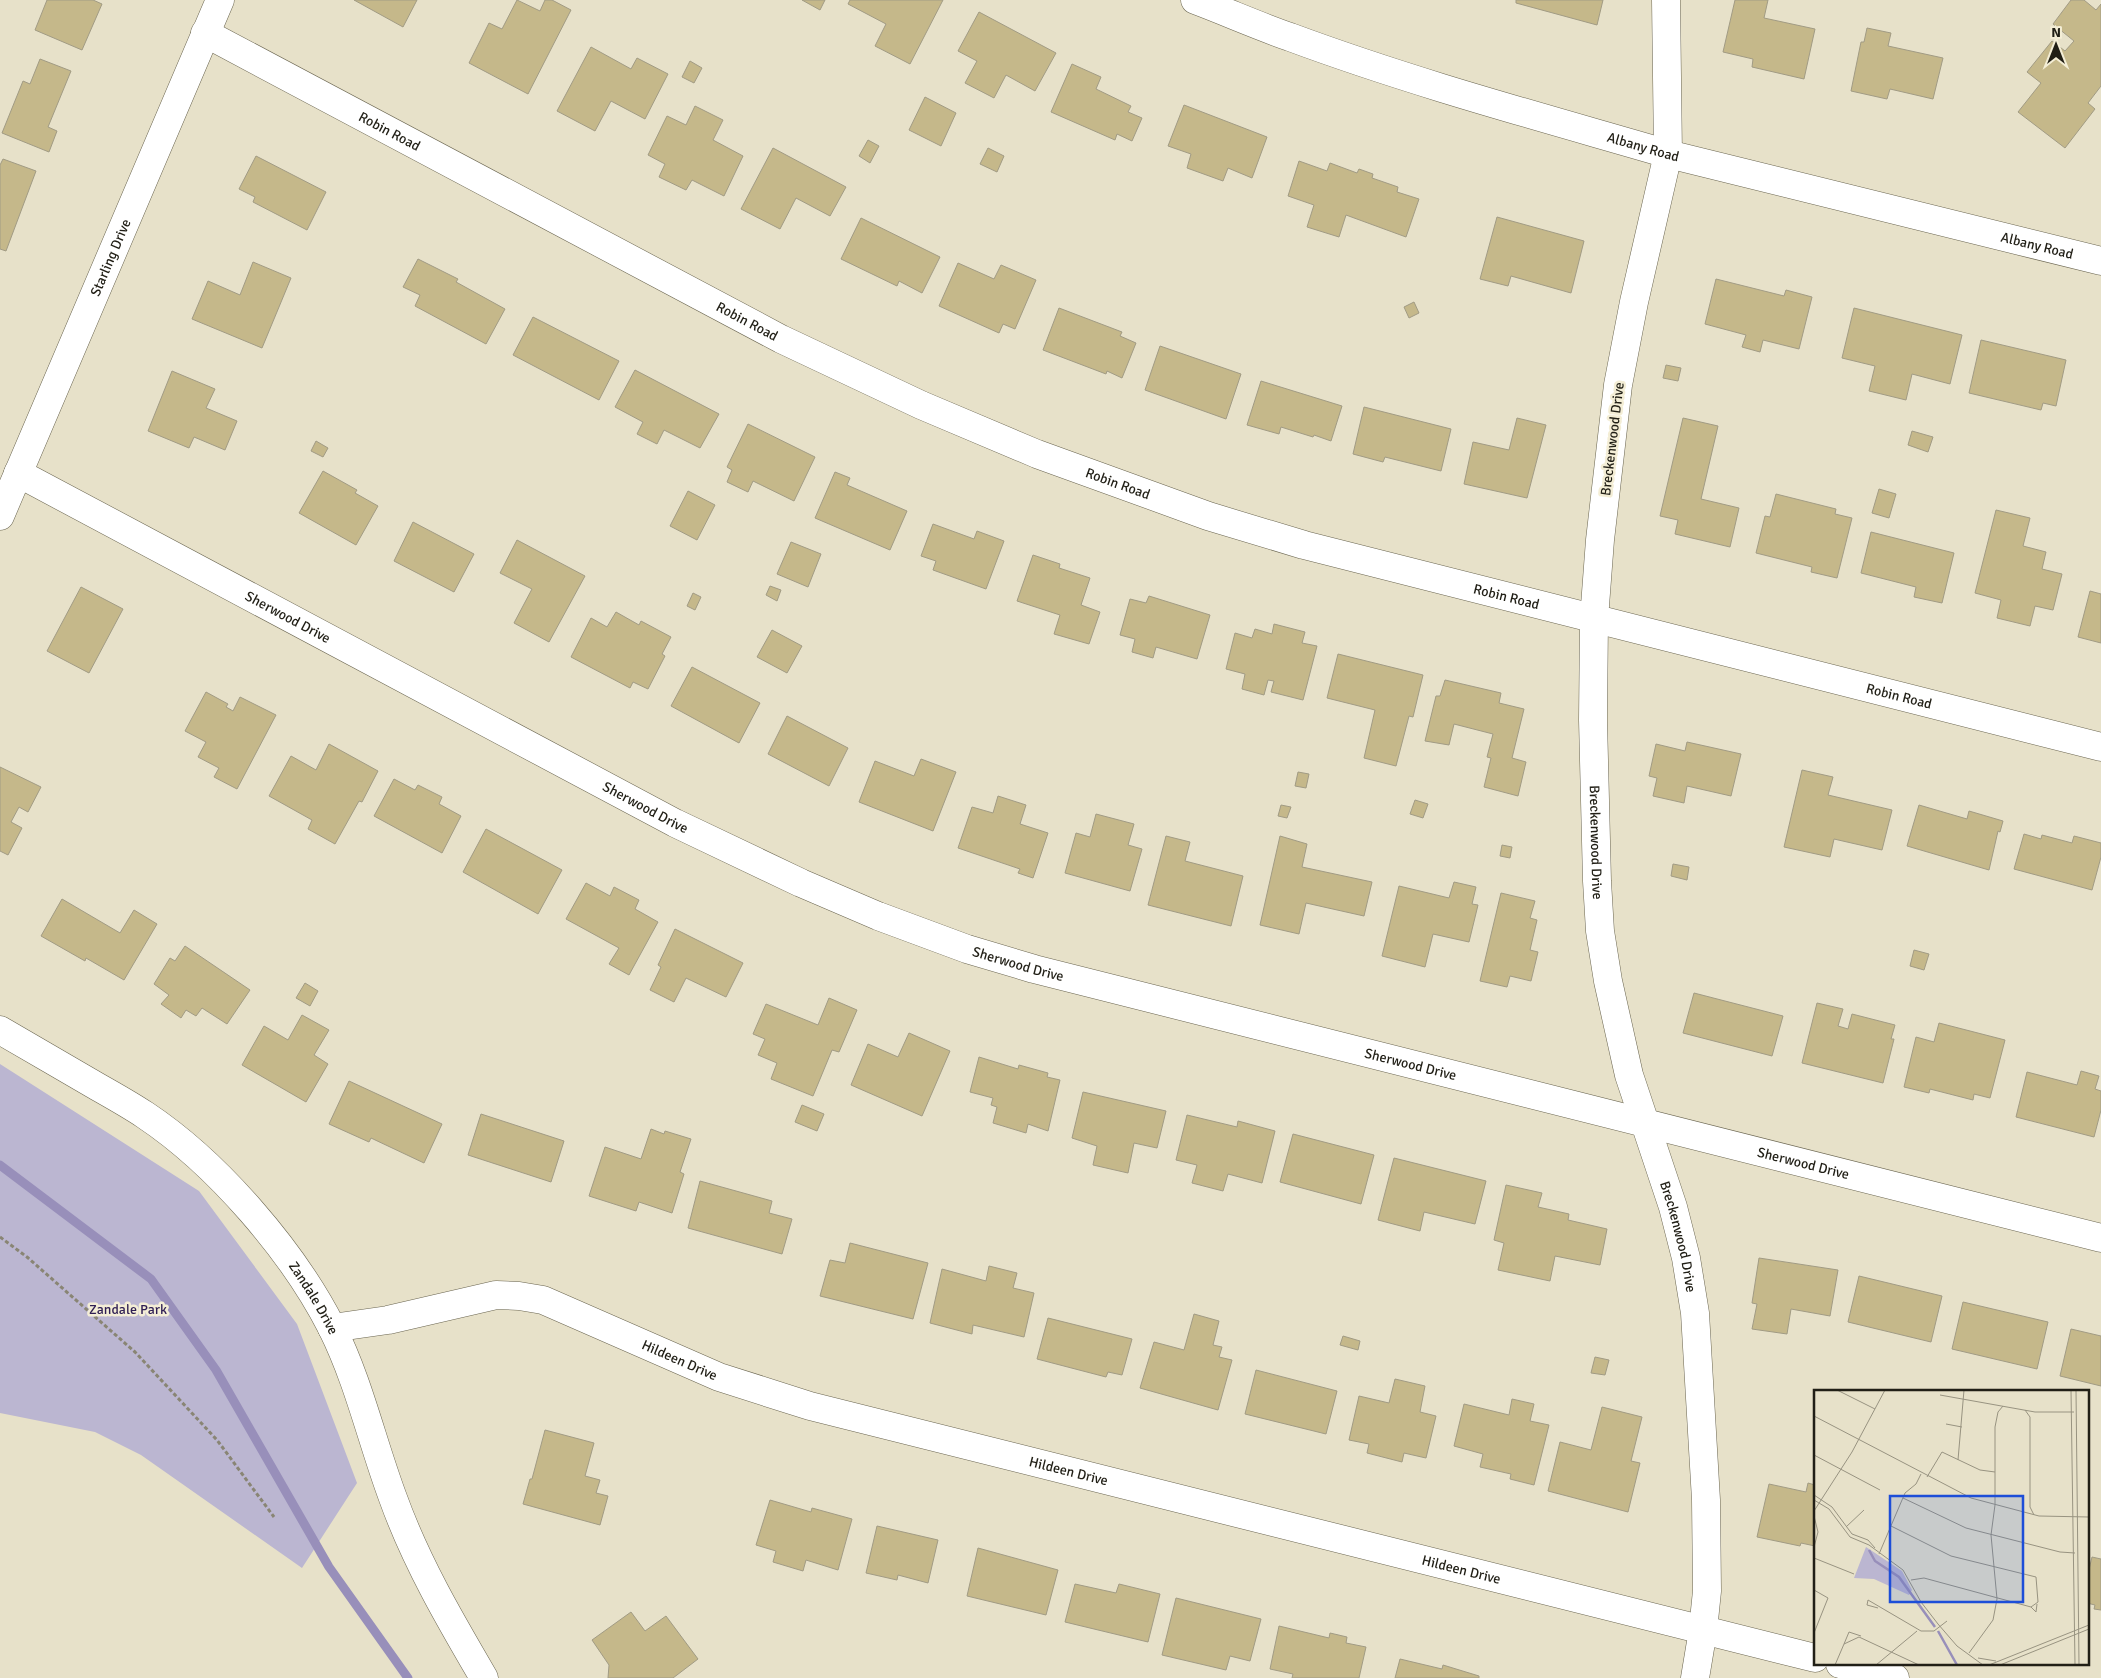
<svg xmlns="http://www.w3.org/2000/svg" width="2101" height="1678" font-family="Signika,sans-serif">
  <rect width="100%" height="100%" fill="#e7e1c9"/>
  <path fill="#bbb6d1" d="M0,1064L199,1191L297,1324L357,1483L302,1568L141,1455L95,1432L0,1413Z"/>
  <g fill="none" stroke-linecap="round" stroke-linejoin="round">
    <path stroke="#988fba" stroke-width="9" d="M0,1165L151,1279L216,1370L329,1567L408,1678"/>
  </g>
  <g fill="#c5b88a" stroke="#a19b84">
    <path d="M47,0H93L102,4L82,50L35,30Z"/>
    <path d="M354,0H417L403,27Z"/>
    <path d="M517,0L540,11L545,0H552L571,10L528,94L469,63L489,23L502,29Z"/>
    <path d="M802,0H825L820,10Z"/>
    <path d="M850,0H943L910,64L875,46L886,24L848,4Z"/>
    <path d="M1516,0H1603L1597,25L1516,3Z"/>
    <path d="M1735,0H1768L1764,18L1815,29L1804,79L1752,67L1753,59L1723,52Z"/>
    <path d="M2071,0H2084L2096,10L2101,4V86L2088,103L2095,109L2065,148L2018,112L2041,83L2027,72L2052,41L2065,51L2074,41L2053,24Z"/>
    <path d="M979,12L1056,53L1035,91L1006,75L994,98L965,83L977,61L958,51Z"/>
    <path d="M1867,28L1891,33L1888,46L1943,58L1933,99L1890,89L1887,99L1851,91L1861,42H1864Z"/>
    <path d="M591,47L631,69L637,58L668,74L645,119L611,101L595,131L557,111Z"/>
    <path d="M40,59L71,71L48,127L57,131L49,152L2,133L23,81L30,84Z"/>
    <path d="M690,61L702,68L694,83L682,77Z"/>
    <path d="M1072,64L1101,77L1096,89L1131,106L1128,112L1142,118L1132,141L1117,134L1115,140L1051,112Z"/>
    <path d="M925,97L956,113L941,146L909,130Z"/>
    <path d="M1184,105L1267,137L1252,178L1228,168L1223,181L1187,168L1191,154L1168,146Z"/>
    <path d="M695,106L723,120L713,140L743,156L724,196L692,180L686,190L659,177L665,164L648,155L667,116L686,125Z"/>
    <path d="M868,140L879,146L870,163L859,156Z"/>
    <path d="M773,148L846,187L830,216L796,198L780,229L741,209Z"/>
    <path d="M988,148L1004,156L997,172L980,164Z"/>
    <path d="M256,156L326,192L307,230L253,202L255,197L239,189Z"/>
    <path d="M3,159L36,171L6,251L0,249V165Z"/>
    <path d="M1299,161L1327,171L1330,163L1357,173L1359,169L1373,174L1372,178L1398,187L1397,192L1419,199L1406,237L1346,215L1339,237L1307,227L1314,205L1288,196Z"/>
    <path d="M1497,217L1584,241L1571,293L1511,276L1508,286L1480,279Z"/>
    <path d="M861,218L940,257L922,293L899,281L897,286L841,259Z"/>
    <path d="M418,259L458,279L456,282L505,309L486,344L415,306L420,295L403,287Z"/>
    <path d="M253,262L291,278L262,348L192,319L208,281L240,295Z"/>
    <path d="M958,263L994,279L1001,265L1036,280L1015,329L1003,324L999,333L939,306Z"/>
    <path d="M1716,279L1784,296L1786,290L1812,297L1799,349L1763,340L1760,352L1742,347L1746,335L1705,324Z"/>
    <path d="M1414,302L1419,313L1409,318L1404,307Z"/>
    <path d="M1059,308L1122,332L1120,336L1136,343L1122,378L1107,371L1106,374L1043,350Z"/>
    <path d="M1854,308L1962,335L1950,384L1912,374L1906,400L1869,391L1875,366L1842,358Z"/>
    <path d="M533,317L619,361L599,400L513,355Z"/>
    <path d="M1981,340L2066,360L2056,406L2043,403L2041,410L1969,393Z"/>
    <path d="M1160,346L1241,374L1226,419L1145,390Z"/>
    <path d="M1666,365L1681,368L1678,381L1663,378Z"/>
    <path d="M635,370L719,414L700,448L664,430L657,444L637,434L643,422L615,407Z"/>
    <path d="M172,371L215,389L206,408L237,421L225,450L194,437L189,448L148,431Z"/>
    <path d="M1261,381L1342,406L1331,441L1314,435L1313,437L1281,427L1279,434L1247,425Z"/>
    <path d="M1364,407L1451,429L1441,471L1385,457L1383,462L1353,454Z"/>
    <path d="M1517,418L1546,425L1527,498L1464,484L1473,442L1509,450Z"/>
    <path d="M1683,418L1718,426L1701,499L1739,508L1730,547L1675,534L1678,520L1660,516Z"/>
    <path d="M748,424L815,457L794,501L753,481L748,492L727,482L732,470L727,467Z"/>
    <path d="M1912,431L1933,437L1928,452L1908,445Z"/>
    <path d="M316,441L328,448L323,457L311,451Z"/>
    <path d="M323,471L357,490L355,493L378,506L356,545L299,513Z"/>
    <path d="M835,472L850,478L847,485L907,511L890,550L815,518Z"/>
    <path d="M1879,489L1896,494L1889,518L1872,513Z"/>
    <path d="M688,491L715,505L697,540L670,526Z"/>
    <path d="M1776,494L1836,509L1835,514L1852,518L1837,578L1811,572L1812,567L1756,553L1765,516L1770,517Z"/>
    <path d="M1996,510L2030,518L2023,546L2046,552L2042,569L2062,574L2053,610L2035,606L2030,626L1997,618L2001,600L1975,593Z"/>
    <path d="M413,522L474,554L454,592L394,561Z"/>
    <path d="M933,524L974,539L977,531L1004,541L986,589L933,570L936,561L921,556Z"/>
    <path d="M1871,532L1954,553L1942,603L1914,597L1916,587L1861,573Z"/>
    <path d="M517,540L585,576L549,642L514,623L532,589L500,573Z"/>
    <path d="M791,542L821,554L808,587L777,574Z"/>
    <path d="M1033,555L1060,564L1059,568L1090,578L1081,605L1100,612L1089,644L1054,634L1060,615L1017,601Z"/>
    <path d="M770,586L781,590L777,601L766,595Z"/>
    <path d="M81,587L123,609L89,673L47,651Z"/>
    <path d="M2090,591L2101,594V643L2078,637Z"/>
    <path d="M693,593L701,597L695,610L687,606Z"/>
    <path d="M1149,596L1210,615L1197,659L1156,647L1153,658L1132,652L1135,639L1120,635L1130,599L1146,603Z"/>
    <path d="M616,612L639,625L641,621L671,637L662,654L665,656L648,689L633,682L630,688L571,657L591,618L607,627Z"/>
    <path d="M1274,624L1305,632L1302,643L1317,646L1303,700L1271,692L1274,681L1268,680L1264,695L1242,689L1245,674L1226,669L1235,633L1252,638L1255,629L1272,634Z"/>
    <path d="M772,630L802,646L787,673L757,657Z"/>
    <path d="M1338,654L1423,675L1413,717L1409,716L1396,766L1364,758L1375,710L1327,698Z"/>
    <path d="M692,667L760,703L739,743L671,706Z"/>
    <path d="M1445,680L1501,693L1499,703L1524,709L1512,758L1526,762L1518,796L1484,787L1491,758L1487,757L1493,734L1454,724L1449,745L1425,741L1436,696H1440Z"/>
    <path d="M206,692L228,704L226,707L233,711L240,697L276,715L237,789L214,777L219,768L198,757L206,742L185,731Z"/>
    <path d="M787,716L848,748L829,786L768,754Z"/>
    <path d="M1687,742L1741,754L1731,796L1687,786L1684,803L1653,796L1657,778L1649,776L1656,744L1685,751Z"/>
    <path d="M329,744L378,771L362,802L359,801L335,844L308,829L312,820L269,796L291,756L316,770Z"/>
    <path d="M921,759L956,772L933,831L859,802L875,761L914,776Z"/>
    <path d="M0,767L41,787L28,812L19,807L11,822L22,828L8,855L0,851Z"/>
    <path d="M1802,770L1833,777L1828,795L1892,810L1882,850L1834,839L1830,857L1784,847Z"/>
    <path d="M1298,772L1309,774L1306,788L1295,786Z"/>
    <path d="M394,779L415,790L418,785L442,797L439,804L461,816L442,853L374,816Z"/>
    <path d="M998,796L1026,805L1020,824L1048,833L1033,878L1018,873L1020,869L958,848L972,807L993,813Z"/>
    <path d="M1415,800L1428,804L1423,818L1410,814Z"/>
    <path d="M1281,805L1291,807L1287,818L1278,816Z"/>
    <path d="M1919,805L1967,819L1969,811L2003,821L2000,832L1998,831L1989,870L1907,846Z"/>
    <path d="M1096,814L1134,824L1128,845L1142,849L1130,891L1065,873L1076,833L1090,837Z"/>
    <path d="M486,829L562,870L538,914L463,872Z"/>
    <path d="M2024,834L2041,839L2042,835L2072,843L2074,836L2101,843V857L2092,890L2014,869Z"/>
    <path d="M1166,836L1190,842L1185,861L1243,876L1231,926L1148,905Z"/>
    <path d="M1280,836L1307,844L1302,867L1372,882L1364,916L1306,903L1299,934L1260,925Z"/>
    <path d="M1502,845L1512,847L1510,858L1500,856Z"/>
    <path d="M1673,864L1689,867L1687,880L1671,876Z"/>
    <path d="M1454,882L1476,887L1472,904L1478,905L1469,942L1433,934L1425,967L1382,956L1399,886L1449,898Z"/>
    <path d="M586,883L610,896L614,887L639,900L635,909L658,922L629,975L609,964L619,948L566,919Z"/>
    <path d="M1501,893L1535,901L1530,918L1537,920L1530,950L1538,952L1531,981L1510,976L1507,987L1480,981Z"/>
    <path d="M62,899L120,933L134,910L157,924L124,980L86,958L85,961L41,936Z"/>
    <path d="M675,929L743,963L726,997L686,978L674,1002L650,990L661,967L658,965Z"/>
    <path d="M185,946L250,990L227,1024L202,1008L196,1016L186,1010L181,1018L161,1004L169,995L154,984L170,958L175,961Z"/>
    <path d="M1914,950L1929,954L1924,970L1910,966Z"/>
    <path d="M305,983L318,991L310,1006L296,998Z"/>
    <path d="M1694,993L1783,1016L1772,1056L1683,1033Z"/>
    <path d="M829,998L857,1010L839,1052L832,1050L813,1096L771,1079L777,1063L758,1055L765,1039L753,1034L766,1004L818,1025Z"/>
    <path d="M1817,1003L1843,1009L1838,1026L1848,1029L1852,1014L1895,1025L1891,1039H1894L1883,1083L1802,1063Z"/>
    <path d="M302,1015L329,1030L314,1055L328,1064L306,1102L242,1065L264,1026L288,1040Z"/>
    <path d="M1939,1023L2005,1040L1990,1098L1974,1094L1973,1100L1930,1089L1929,1093L1904,1087L1916,1037L1934,1042Z"/>
    <path d="M909,1033L950,1051L922,1116L851,1085L868,1044L898,1057Z"/>
    <path d="M979,1057L1018,1069L1019,1065L1048,1073L1047,1077L1060,1080L1048,1131L1028,1124L1026,1133L993,1123L997,1107L991,1105L993,1098L970,1092Z"/>
    <path d="M2081,1071L2099,1076L2095,1089L2101,1091V1110L2094,1137L2016,1117L2027,1072L2077,1085Z"/>
    <path d="M349,1081L442,1124L424,1163L371,1138L369,1142L329,1124Z"/>
    <path d="M1083,1092L1166,1111L1157,1148L1134,1143L1128,1173L1093,1165L1097,1146L1072,1138Z"/>
    <path d="M802,1105L824,1114L817,1131L795,1122Z"/>
    <path d="M481,1114L564,1141L551,1182L468,1155Z"/>
    <path d="M1187,1115L1237,1127L1238,1121L1275,1131L1262,1183L1228,1174L1223,1191L1192,1183L1197,1165L1176,1160Z"/>
    <path d="M651,1129L664,1134L665,1131L691,1139L680,1172L684,1174L672,1213L639,1202L636,1211L589,1196L605,1147L641,1159Z"/>
    <path d="M1293,1134L1374,1155L1361,1204L1280,1182Z"/>
    <path d="M1394,1158L1486,1181L1475,1224L1424,1212L1420,1231L1378,1220Z"/>
    <path d="M700,1181L772,1201L769,1213L792,1219L782,1254L688,1228Z"/>
    <path d="M1506,1185L1542,1193L1538,1207L1569,1214L1568,1220L1607,1229L1600,1265L1555,1256L1550,1281L1498,1270L1504,1243L1494,1240Z"/>
    <path d="M850,1243L928,1263L913,1319L820,1296L830,1260L845,1263Z"/>
    <path d="M1759,1258L1838,1270L1830,1316L1791,1309L1787,1334L1752,1329L1757,1304L1752,1303Z"/>
    <path d="M989,1266L1017,1273L1013,1288L1034,1293L1024,1337L973,1325L972,1334L930,1323L942,1269L986,1281Z"/>
    <path d="M1859,1276L1942,1296L1931,1342L1848,1322Z"/>
    <path d="M1963,1302L2048,1322L2037,1369L1952,1349Z"/>
    <path d="M1194,1314L1219,1321L1213,1345L1222,1347L1219,1357L1232,1360L1218,1410L1140,1388L1154,1342L1184,1350Z"/>
    <path d="M1048,1318L1132,1339L1122,1375L1108,1372L1106,1377L1037,1359Z"/>
    <path d="M2071,1329L2101,1336V1386L2060,1376Z"/>
    <path d="M1343,1336L1360,1341L1358,1350L1340,1345Z"/>
    <path d="M1595,1357L1609,1360L1605,1375L1591,1373Z"/>
    <path d="M1256,1370L1337,1391L1326,1434L1245,1414Z"/>
    <path d="M1395,1379L1425,1386L1420,1412L1436,1416L1426,1458L1404,1453L1402,1462L1367,1453L1369,1444L1349,1440L1359,1396L1389,1403Z"/>
    <path d="M1512,1399L1534,1404L1530,1421L1549,1425L1534,1485L1510,1479L1511,1474L1480,1467L1483,1454L1454,1446L1464,1404L1509,1415Z"/>
    <path d="M1602,1407L1642,1417L1631,1461L1640,1463L1628,1512L1548,1491L1560,1442L1591,1450Z"/>
    <path d="M545,1430L594,1443L585,1476L600,1480L596,1493L608,1496L600,1525L523,1504L530,1479H532Z"/>
    <path d="M1808,1483L1815,1485V1546L1801,1543L1800,1546L1757,1537L1769,1484L1806,1492Z"/>
    <path d="M770,1500L811,1512L812,1508L852,1519L838,1570L806,1560L803,1571L773,1562L776,1551L756,1545Z"/>
    <path d="M877,1526L938,1540L928,1583L898,1575L897,1580L866,1573Z"/>
    <path d="M978,1548L1058,1570L1046,1615L967,1596Z"/>
    <path d="M2092,1557L2101,1559V1610L2094,1609L2095,1605L2087,1603V1578Z"/>
    <path d="M1075,1584L1116,1593L1119,1584L1160,1594L1148,1642L1065,1622Z"/>
    <path d="M1176,1598L1261,1619L1250,1661L1230,1656L1226,1670L1162,1655Z"/>
    <path d="M631,1612L645,1631L666,1616L698,1659L673,1678H608L609,1665L592,1640Z"/>
    <path d="M1279,1626L1329,1638L1330,1633L1347,1637L1346,1643L1366,1647L1359,1678H1292L1293,1674L1270,1669Z"/>
    <path d="M1400,1659L1442,1669L1443,1665L1479,1676V1678H1395Z"/>
  </g>
  <g fill="none" stroke-linecap="round" stroke-linejoin="round">
    <g stroke="#6a6550" stroke-width="29">
      <g id="minor">
        <path id="s1" d="M1666,0L1668,154L1634,302L1618,385L1600,540L1594,619L1593,720L1597,881L1600,931L1608,981L1629,1075L1673,1207L1686,1258L1695,1313L1706,1500L1707,1591L1703,1630L1695,1678"/>
        <path id="s2" d="M205,33L781,339L921,405L1037,454L1208,516L1304,545L2101,747"/>
        <path id="s3" d="M18,473L675,823L801,883L878,916L967,949L1034,969L2101,1238"/>
        <path id="s4" d="M0,516L220,0"/>
        <path id="s5" d="M332,1328L388,1320L496,1295L519,1296L543,1300L719,1377L810,1406L1815,1658"/>
        <path d="M1840,1664L1895,1678"/>
      </g>
    </g>
    <g stroke="#6a6550" stroke-width="29">
      <g id="tertiary">
        <path id="s6" d="M1195,0C1227,12 1258,26 1290,37C1414,83 1541,117 1668,154L2101,261"/>
        <path id="s7" d="M0,1030C33,1049 65,1068 98,1087C114,1096 130,1105 145,1115C217,1163 293,1251 332,1328C359,1382 372,1442 393,1498C416,1562 450,1620 484,1678"/>
      </g>
    </g>
    <path stroke="#898574" stroke-width="3" stroke-dasharray="4 2.5" stroke-linecap="butt" d="M0,1237L27,1257L135,1352L217,1440L274,1517"/>
    <use href="#minor" stroke="#fff" stroke-width="28"/>
    <use href="#tertiary" stroke="#fff" stroke-width="28"/>
  </g>
  <g text-anchor="middle" stroke-width="5" stroke-linejoin="round" paint-order="stroke">
    <g font-size="14" fill="#211f16" stroke="#f4eed6">
      <text dy="5" stroke="none"><textPath href="#s2" startOffset="209">Robin Road</textPath></text>
      <text dy="5" stroke="none"><textPath href="#s6" startOffset="472">Albany Road</textPath></text>
      <text dy="5" stroke="none"><textPath href="#s6" startOffset="878">Albany Road</textPath></text>
      <text dy="5" stroke="none"><textPath href="#s4" startOffset="281">Starling Drive</textPath></text>
      <text dy="5" stroke="none"><textPath href="#s2" startOffset="614">Robin Road</textPath></text>
      <text transform="translate(1612 439) rotate(-83)" y="5">Breckenwood Drive</text>
      <text dy="5" stroke="none"><textPath href="#s2" startOffset="1019">Robin Road</textPath></text>
      <text dy="5" stroke="none"><textPath href="#s2" startOffset="1424">Robin Road</textPath></text>
      <text dy="5" stroke="none"><textPath href="#s3" startOffset="306">Sherwood Drive</textPath></text>
      <text dy="5" stroke="none"><textPath href="#s2" startOffset="1829">Robin Road</textPath></text>
      <text dy="5" stroke="none"><textPath href="#s3" startOffset="711">Sherwood Drive</textPath></text>
      <text dy="5" stroke="none"><textPath href="#s1" startOffset="849">Breckenwood Drive</textPath></text>
      <text dy="5" stroke="none"><textPath href="#s3" startOffset="1116">Sherwood Drive</textPath></text>
      <text dy="5" stroke="none"><textPath href="#s3" startOffset="1521">Sherwood Drive</textPath></text>
      <text dy="5" stroke="none"><textPath href="#s3" startOffset="1926">Sherwood Drive</textPath></text>
      <text dy="5" stroke="none"><textPath href="#s1" startOffset="1254">Breckenwood Drive</textPath></text>
      <text dy="5" stroke="none"><textPath href="#s7" startOffset="419">Zandale Drive</textPath></text>
      <text dy="5" stroke="none"><textPath href="#s5" startOffset="364">Hildeen Drive</textPath></text>
      <text dy="5" stroke="none"><textPath href="#s5" startOffset="769">Hildeen Drive</textPath></text>
      <text dy="5" stroke="none"><textPath href="#s5" startOffset="1174">Hildeen Drive</textPath></text>
    </g>
    <g font-size="14" fill="#2e1e53" stroke="#f4eed6">
      <text x="128" y="1314">Zandale Park</text>
    </g>
  </g>
  <g transform="translate(1814 1390)">
    <rect width="275" height="275" fill="#e7e1c9"/>
    <path d="M52,157L88,181L98,200L95,205L60,189L40,188Z" fill="#bbb6d1"/>
    <path fill="none" stroke="#988fba" stroke-width="2.5" d="M55,160L61,171L85,187L121,237M124,241L143,275"/>
    <path fill="none" stroke="#989381" stroke-width="1" d="M23,0L61,19M257,0L261,275M262,0L265,275M126,5L221,22H260M211,20L216,27V117L220,125M0,26L157,108L225,126L275,127M132,34L148,37M0,65L66,100M144,70L150,0M113,87L128,62L166,80L181,82M0,105L18,117L38,144L54,150L61,158M89,108L152,138L246,162L261,163M0,110L15,119L36,147L55,155L89,180L107,212L124,234L143,256L169,275M0,121L38,62L71,0M0,126L4,142L0,157M77,136L137,166L222,187L224,212L217,217M32,137L50,120M65,164L91,103L102,94L107,84M0,168L40,184M97,190L110,188L217,217L222,222L223,214M0,200L14,208L0,243M64,218L53,215L54,210L107,241H120L133,231M30,254L35,242L47,246M155,263L179,230L183,209L177,145L181,115V37L184,22L189,16M164,268L182,271M21,275L30,254L45,247L105,275M62,275L103,241M175,275L275,235M186,275L275,239"/>
    <path fill="#1d4ed8" fill-opacity="0.15" stroke="#1d4ed8" stroke-width="2.5" d="M76,106H209V212H76Z"/>
    <rect width="275" height="275" fill="none" stroke="#211f16" stroke-width="2.5"/>
  </g>
  <g transform="translate(2056 45)" stroke="#f4eed6" stroke-width="4" paint-order="stroke">
  <path d="M0-4L9 19L0 12L-9 19Z" fill="#211f16"/>
  <text y="-8" font-size="14" font-weight="bold" text-anchor="middle" fill="#211f16">N</text>
  </g>
</svg>
